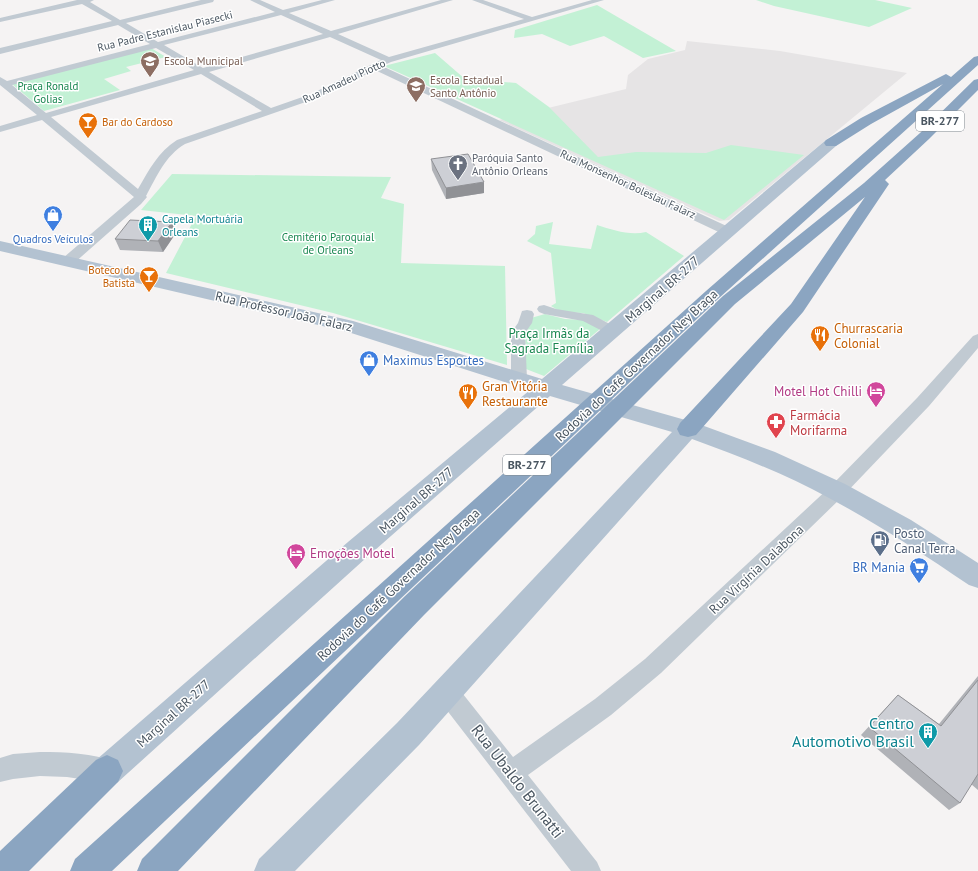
<svg xmlns="http://www.w3.org/2000/svg" width="978" height="871" font-family="'PT Sans',sans-serif">
  <rect width="100%" height="100%" fill="#f5f3f3"/>
  <path fill="#e6e4e5" d="M687,41L780,51L907,73L729,220L719,221L499,120L626,89L628,75L648,59L685,50Z"/>
  <g fill="#c3f1d5">
    <path d="M756,0H875L912,8L869,27L774,6Z"/>
    <path d="M597,5L676,51L643,58L604,36L570,46L542,34L514,38L515,30Z"/>
    <path d="M151,48L166,57L126,67L131,71L104,79L120,90L44,111L12,84Z"/>
    <path d="M435,53L465,79L516,83L549,107L598,157L636,152L706,153L731,145L804,155L724,220L384,66Z"/>
    <path d="M172,174L391,177L381,198L404,204L401,263L505,266L507,365L333,313L166,273L196,216L141,210Z"/>
    <path d="M553,222L549,244L591,249L597,225C613,230 630,236 646,232L684,256L607,322L583,313L561,312L551,306L556,303L551,253L527,241L535,234L536,226Z"/>
    <path d="M545,314L565,319L585,320L600,329L544,376L526,369L525,332L531,318Z"/>
  </g>
  <g fill="none" stroke-linecap="round" stroke-linejoin="round">
    <g fill="#c1cad2" fill-rule="evenodd">
      <path d="M77,0H94L90,2L120,20L201,0H214L213,2L126,23L158,42L275,12L250,0H260L283,10L322,0H335L289,13L331,31L441,0H453L338,34L389,57L524,19L472,0H483L532,17L592,0H604L391,62L382,66L733,229L735,232L733,235H725L375,70L317,98L185,144C165,156 157,176 146,196L147,197L141,204L73,264H63L61,261L63,258L134,197L42,120L0,132V126L37,115L0,85V77L7,81L150,44L118,25L0,54V48L112,21L82,4L0,22V18ZM281,15L323,34L203,68L164,45ZM330,37L381,60L311,94L271,108L209,72ZM156,48L194,70L46,113L12,85ZM201,74L262,111L177,140C158,152 149,170 138,189L51,117Z"/>
      <path d="M544,305L556,309L593,315L617,328L619,331L617,334L612,336L583,321L544,314L539,312L537,309L539,306Z"/>
      <path d="M527,310L532,311L534,314L532,323L525,333L527,379L525,383L519,384L513,383L511,379V333L518,323L522,311Z"/>
      <path d="M978,334V348L929,406L843,496L661,673L611,715L528,775L597,862L601,871H571L439,700L436,692L439,684L447,681L455,684L513,757L595,699L645,659L831,486L917,398L973,336Z"/>
      <path d="M40,752C65,752 93,753 116,762L119,771L116,780L107,783L67,777L40,776L13,779L0,782V758L13,754Z"/>
    </g>
    <path fill="#b3c2d1" fill-rule="evenodd" d="M831,139L836,140L838,143L836,146L562,385L696,423L775,452L845,484L911,520L978,563V588L969,585C923,554 878,524 829,498C785,474 739,456 692,439L419,745L295,871H254L259,859L397,723L672,432L550,396L366,558L118,782L107,787L96,782L91,771L96,760L348,542L530,390L348,332L0,251V241L353,321L542,379L826,140Z"/>
    <g fill="#8ba5c1" fill-rule="evenodd">
      <path d="M978,56V65L718,299L112,871H70L75,859L706,291L943,84L871,124L836,146H826L824,143L826,140L861,118L942,76L946,74L951,77L974,57Z"/>
      <path d="M978,79V90L929,139L885,180L889,184L803,312L696,435L688,437L680,435L677,429L680,423L791,304L865,197L735,304L424,615L178,871H137L142,859L404,597L723,296L864,183L920,133L974,80Z"/>
      <path d="M107,755L118,760L123,771L118,782L29,871H0V851L96,760Z"/>
    </g>
  </g>
  <g fill="#b0b2b7">
    <path d="M431,159L484,193L446,199L432,170Z"/>
    <path d="M172,222L176,233L163,252L120,250L115,239Z"/>
    <path d="M978,676V790L971,784L960,803L949,810L861,735L898,695L939,724Z"/>
  </g>
  <g fill="#909195">
    <path d="M484,182V193L446,199V188Z"/>
    <path d="M172,222L176,233L163,252L158,241Z"/>
  </g>
  <g fill="#cdcfd5" stroke="#909195">
    <path d="M468,154L484,182L446,188L431,159Z"/>
    <path d="M130,220L172,222L158,241L115,239Z"/>
    <path d="M978,680V774L960,803L869,727L898,695L941,726Z"/>
  </g>
  <defs>
    <g id="school-pin" transform="scale(1)"><path d="M0 17L-7.5 6A9.5 9.5 0 1 1 7.5 6Z" fill="#8d6e63" stroke="#fff"/><path d="M0-5L7-2L0 1L-7-2ZM-4 1L0 2.5L4 1V4Q0 6-4 4Z" fill="#fff"/></g>
    <g id="bar-pin" transform="scale(1)"><path d="M0 17L-7.5 6A9.5 9.5 0 1 1 7.5 6Z" fill="#e8710a" stroke="#fff"/><path d="M-6-5H6L.8 .8V4.5H3.5V6h-7V4.5H-.8V.8Z" fill="#fff"/></g>
    <g id="church-pin" transform="scale(1)"><path d="M0 17L-7.5 6A9.5 9.5 0 1 1 7.5 6Z" fill="#6b7280" stroke="#fff"/><path d="M-1.2-6h2.4v3.5h3.3v2.4h-3.3V6h-2.4V-.1h-3.3v-2.4h3.3Z" fill="#fff"/></g>
    <g id="shop-pin" transform="scale(1)"><path d="M0 17L-7.5 6A9.5 9.5 0 1 1 7.5 6Z" fill="#3f7fe0" stroke="#fff"/><path d="M-5-2.5h2.3a2.7 3.5 0 0 1 5.4 0H5L5.5 6h-11ZM-1.5-2.5h3a1.5 2.3 0 0 0-3 0Z" fill="#fff"/></g>
    <g id="building-pin" transform="scale(1)"><path d="M0 17L-7.5 6A9.5 9.5 0 1 1 7.5 6Z" fill="#0f9aa8" stroke="#fff"/><path d="M-4-6H4V6H1V3H-1V6H-4ZM-2.5-4.3h1.7v1.8h-1.7ZM.8-4.3h1.7v1.8H.8ZM-2.5-1h1.7V.8h-1.7ZM.8-1h1.7V.8H.8Z" fill="#fff"/></g>
    <g id="restaurant-pin" transform="scale(1)"><path d="M0 17L-7.5 6A9.5 9.5 0 1 1 7.5 6Z" fill="#e8710a" stroke="#fff"/><path d="M-5-6h1v4h1v-4h1v4h1v-4h1v5L-1.5 .5V6h-2V.5L-5-1ZM5-6V6H3V1.5H1.5Q1.5-4 5-6Z" fill="#fff"/></g>
    <g id="hotel-pin" transform="scale(1)"><path d="M0 17L-7.5 6A9.5 9.5 0 1 1 7.5 6Z" fill="#d1479c" stroke="#fff"/><path d="M-6-4.5h1.5V1H6V5H4.5V3h-9V5H-6ZM-4 0a1.8 1.8 0 1 1 3.6 0ZM.5 0V-2.5h3Q6-2.5 6 0Z" fill="#fff"/></g>
    <g id="pharmacy-pin" transform="scale(1)"><path d="M0 17L-7.5 6A9.5 9.5 0 1 1 7.5 6Z" fill="#e0444e" stroke="#fff"/><path d="M-2-6h4v4h4v4h-4v4h-4v-4h-4v-4h4Z" fill="#fff"/></g>
    <g id="fuel-pin" transform="scale(1)"><path d="M0 17L-7.5 6A9.5 9.5 0 1 1 7.5 6Z" fill="#5c6f8a" stroke="#fff"/><path d="M-5.5-6h7V0h2V4h1.3V-2.5L3-4.5l.8-.8L6-3V5H2.5V1h-1V6h-7ZM-4.2-4.7v3.2H.2V-4.7Z" fill="#fff"/></g>
    <g id="supermarket-pin" transform="scale(1)"><path d="M0 17L-7.5 6A9.5 9.5 0 1 1 7.5 6Z" fill="#3f7fe0" stroke="#fff"/><path d="M-6-5.5h2.5l.6 2H6L4.5 2H-2.5L-4.4-4H-6ZM-1.5 3.2a1.3 1.3 0 1 0 .1 0ZM3 3.2a1.3 1.3 0 1 0 .1 0Z" fill="#fff"/></g>
  </defs>
  <g fill-rule="evenodd">
    <use href="#school-pin" x="150" y="61"/>
    <use href="#school-pin" x="416" y="86"/>
    <use href="#bar-pin" x="88" y="122"/>
    <use href="#church-pin" x="458" y="164"/>
    <use href="#shop-pin" x="53" y="215"/>
    <use href="#building-pin" x="148" y="225"/>
    <use href="#bar-pin" x="149" y="276"/>
    <use href="#restaurant-pin" x="820" y="335"/>
    <use href="#shop-pin" x="369" y="360"/>
    <use href="#hotel-pin" x="876" y="391"/>
    <use href="#restaurant-pin" x="468" y="393"/>
    <use href="#pharmacy-pin" x="776" y="422"/>
    <use href="#fuel-pin" x="880" y="540"/>
    <use href="#hotel-pin" x="296" y="553"/>
    <use href="#supermarket-pin" x="919" y="567"/>
    <use href="#building-pin" x="928" y="732"/>
  </g>
  <g text-anchor="middle" stroke-width="3" stroke-linejoin="round" paint-order="stroke">
    <g font-size="11" fill="#4a5661" stroke="#fff">
      <text transform="translate(165 31) rotate(-14)" y="4">Rua Padre Estanislau Piasecki</text>
      <text transform="translate(344 81) rotate(-25)" y="4">Rua Amadeu Piotto</text>
      <text transform="translate(628 184) rotate(25)" y="4">Rua Monsenhor Boleslau Falarz</text>
    </g>
    <g font-size="11" fill="#785e54" stroke="#fff" text-anchor="start">
      <text x="164" y="65">Escola Municipal</text>
      <text x="430" y="84">Escola Estadual<tspan x="430" dy="13">Santo Antônio</tspan></text>
    </g>
    <g font-size="11" fill="#17864f" stroke="#fff">
      <text x="48" y="90">Praça Ronald<tspan x="48" dy="13">Golias</tspan></text>
      <text x="328" y="241">Cemitério Paroquial<tspan x="328" dy="13">de Orleans</tspan></text>
    </g>
    <g font-size="11" fill="#c56008" stroke="#fff" text-anchor="start">
      <text x="102" y="126">Bar do Cardoso</text>
      <text x="135" y="274" text-anchor="end">Boteco do<tspan x="135" dy="13">Batista</tspan></text>
    </g>
    <g font-size="11" fill="#5b616d" stroke="#fff" text-anchor="start">
      <text x="472" y="162">Paróquia Santo<tspan x="472" dy="13">Antônio Orleans</tspan></text>
    </g>
    <g font-size="11" fill="#0d838f" stroke="#fff" text-anchor="start">
      <text x="162" y="223">Capela Mortuária<tspan x="162" dy="13">Orleans</tspan></text>
    </g>
    <g font-size="11" fill="#366cbe" stroke="#fff">
      <text x="53" y="243">Quadros Veículos</text>
    </g>
    <g fill="#fff" stroke="#808990" stroke-width="1">
      <rect x="916" y="111" width="48" height="20" rx="3"/>
      <rect x="503" y="455" width="48" height="20" rx="3"/>
    </g>
    <g font-size="12" font-weight="bold" fill="#4a5661">
      <text x="940" y="125">BR-277</text>
      <text x="527" y="469">BR-277</text>
    </g>
    <g font-size="13" fill="#4a5661" stroke="#fff">
      <text transform="translate(662 289) rotate(-41)" y="5">Marginal BR-277</text>
      <text transform="translate(284 311) rotate(13)" y="5">Rua Professor João Falarz</text>
      <text transform="translate(636 365) rotate(-43)" y="5">Rodovia do Café Governador Ney Braga</text>
      <text transform="translate(416 500) rotate(-41)" y="5">Marginal BR-277</text>
      <text transform="translate(756 569) rotate(-43)" y="5">Rua Virgínia Dalabona</text>
      <text transform="translate(398 584) rotate(-43)" y="5">Rodovia do Café Governador Ney Braga</text>
      <text transform="translate(173 713) rotate(-42)" y="5">Marginal BR-277</text>
    </g>
    <g font-size="13" fill="#c56008" stroke="#fff" text-anchor="start">
      <text x="834" y="333">Churrascaria<tspan x="834" dy="15">Colonial</tspan></text>
      <text x="482" y="391">Gran Vitória<tspan x="482" dy="15">Restaurante</tspan></text>
    </g>
    <g font-size="13" fill="#17864f" stroke="#fff">
      <text x="549" y="338">Praça Irmãs da<tspan x="549" dy="15">Sagrada Família</tspan></text>
    </g>
    <g font-size="13" fill="#366cbe" stroke="#fff" text-anchor="start">
      <text x="383" y="365">Maximus Esportes</text>
      <text x="905" y="572" text-anchor="end">BR Mania</text>
    </g>
    <g font-size="13" fill="#b23c85" stroke="#fff" text-anchor="end">
      <text x="862" y="396">Motel Hot Chilli</text>
      <text x="310" y="558" text-anchor="start">Emoções Motel</text>
    </g>
    <g font-size="13" fill="#be3a42" stroke="#fff" text-anchor="start">
      <text x="790" y="420">Farmácia<tspan x="790" dy="15">Morifarma</tspan></text>
    </g>
    <g font-size="13" fill="#4e5e75" stroke="#fff" text-anchor="start">
      <text x="894" y="538">Posto<tspan x="894" dy="15">Canal Terra</tspan></text>
    </g>
    <g font-size="16" fill="#0d838f" stroke="#fff" text-anchor="end">
      <text x="914" y="729">Centro<tspan x="914" dy="18">Automotivo Brasil</tspan></text>
    </g>
    <g font-size="16" fill="#4a5661" stroke="#fff">
      <text transform="translate(518 781) rotate(52)" y="6">Rua Ubaldo Brunatti</text>
    </g>
  </g>
</svg>
